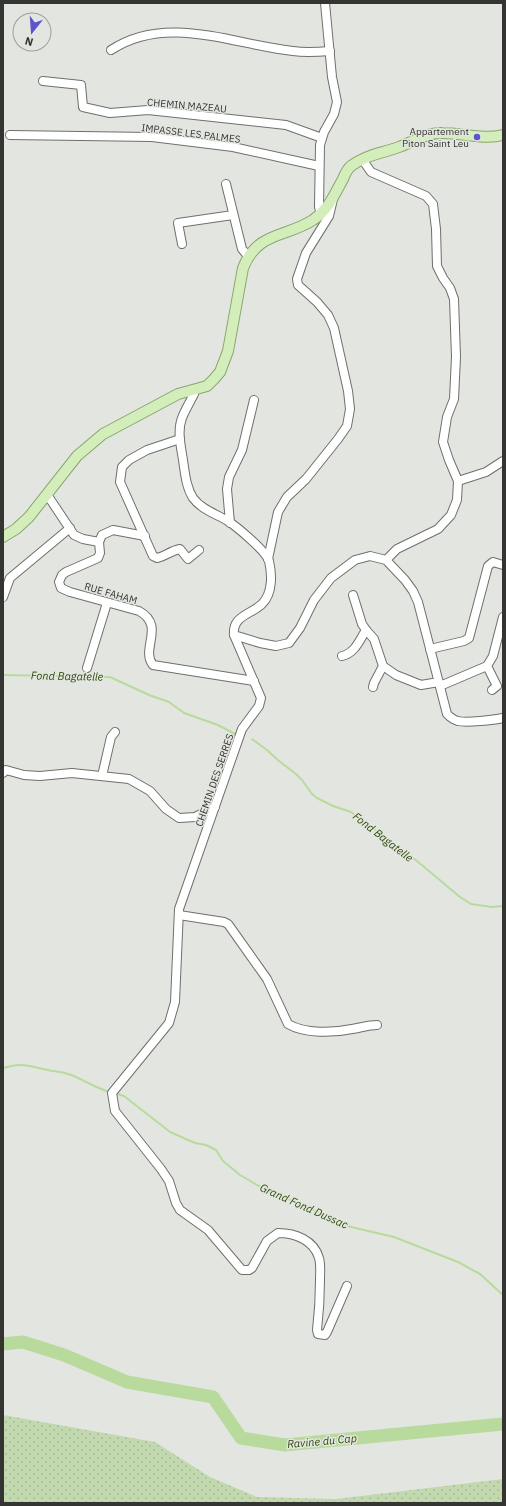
<svg xmlns="http://www.w3.org/2000/svg" width="506" height="1506" font-family="'IBM Plex Sans',sans-serif">
  <defs>
    <pattern id="grass-dots" width="8" height="8" patternUnits="userSpaceOnUse"><rect width="8" height="8" fill="#c2d9b0"/><path d="M2 2h.1M6 6h.1" fill="none" stroke="#a7bb98" stroke-width="1.8" stroke-linecap="round"/></pattern>
  </defs>
  <rect width="100%" height="100%" fill="#e3e6e0"/>
  <path fill="url(#grass-dots)" d="M3,1415L155,1442L210,1477L257,1497L336,1499L503,1479V1503H3Z"/>
  <g fill="none" stroke-linecap="round" stroke-linejoin="round">
    <g stroke="#b8da9c" stroke-width="2">
      <path d="M3,675L110,677L149,695L169,702L184,713L218,725L237,735"/>
      <path d="M252,739L267,750L279,761L296,774L302,780L312,794L317,798L333,806L351,812L417,861L460,897L471,904L492,907L503,906"/>
      <path d="M3,1068C21,1063 25,1065 43,1069C54,1072 65,1071 76,1077C87,1082 98,1089 110,1092"/>
      <path d="M114,1093L124,1096L170,1132L195,1143L206,1145L216,1150L223,1161L240,1175L257,1185L351,1227L394,1237L458,1262L480,1274L503,1295"/>
    </g>
    <path stroke="#b8da9c" stroke-width="13" d="M3,1344L23,1342L64,1355L127,1382L213,1397L241,1438L285,1445L503,1424"/>
    <g stroke="#6d706b" stroke-width="10">
      <g id="minor">
        <path d="M111,50C167,13 234,45 293,51C306,53 318,52 330,51"/>
        <path d="M43,81L81,85L83,107L110,113L148,110L286,125L322,138"/>
        <path d="M10,135L152,137L233,147L319,166"/>
        <path d="M362,159L371,172L426,196L433,204L436,229L437,266L443,278L450,288L454,299L456,357L454,399L447,417L443,442L449,460L458,481L457,500L451,515L438,529L397,549L386,560"/>
        <path d="M226,184L242,249L248,256"/>
        <path d="M321,214L319,207L320,145L324,132L334,114L337,102L332,77L325,3"/>
        <path d="M182,244L178,223L233,215"/>
        <path d="M194,390V394C190,402 185,410 182,418C177,431 181,447 183,460C185,473 186,487 193,498C201,509 216,514 228,521C237,527 266,551 269,561C272,574 273,593 262,604C250,615 232,616 234,635L260,643L276,646L289,643L300,628L314,600L331,578L355,560L370,556L386,560L405,580L413,591L418,602L447,714C450,717 453,720 458,721C466,723 494,720 503,718"/>
        <path d="M180,439L147,450L129,460L122,467L120,482L153,556L157,558C166,556 170,551 180,549L188,559L199,550"/>
        <path d="M458,481L486,472L503,461"/>
        <path d="M46,495L48,496L74,535L83,539L99,542L100,553L98,558L66,572L62,575L59,582L61,588L70,592L139,611C166,626 140,649 153,665L254,681"/>
        <path d="M230,523L227,489L229,477L242,450L254,400"/>
        <path d="M99,542L102,535L113,530L145,536"/>
        <path d="M268,559L278,512L287,497L306,479L338,439L347,426L350,409L348,391L334,328L328,315L317,302L298,285L297,279L306,253L329,216L333,199"/>
        <path d="M353,595L362,624L366,630L374,639L383,666L396,675L421,685L439,682"/>
        <path d="M3,597L10,578L70,528"/>
        <path d="M234,635L261,698L259,706L242,729L179,909L175,1002L169,1023L112,1093L115,1111L161,1169L169,1181L176,1203L180,1210L208,1230L242,1270H249L252,1268L267,1241L278,1233C295,1233 314,1240 319,1258C321,1265 320,1273 320,1280C320,1297 319,1313 317,1330L318,1334L325,1335L327,1332L347,1286"/>
        <path d="M430,649L464,641L469,638L488,566L493,562L503,565"/>
        <path d="M342,656C355,653 359,641 366,630"/>
        <path d="M487,666L497,686L492,690"/>
        <path d="M87,668L107,603"/>
        <path d="M440,686L487,666L493,656L503,617"/>
        <path d="M373,687L374,683L383,666"/>
        <path d="M3,773L6,770L24,775L40,776L72,773L129,779L150,791L166,809L179,818L195,817L215,807"/>
        <path d="M102,776L111,737L115,732"/>
        <path d="M179,915L224,922L228,924L267,979L288,1024C305,1034 333,1033 352,1029C360,1028 368,1025 377,1025"/>
      </g>
    </g>
    <g stroke="#88a66e" stroke-width="12">
      <path id="major" d="M3,537L16,529L29,517L77,456L103,434L178,394L207,386L214,379L220,372L228,351L243,268C258,231 285,238 313,220C329,209 334,195 343,179C345,174 347,169 351,166C365,155 383,153 399,147C413,142 428,132 442,133C462,133 484,140 503,135"/>
    </g>
    <use href="#minor" stroke="#fff" stroke-width="8"/>
    <use href="#major" stroke="#d3eebb" stroke-width="10"/>
  </g>
  <circle fill="#5d54cd" stroke="#e3e6e0" stroke-width="1.5" cx="477" cy="137" r="4"/>
  <g text-anchor="middle" stroke-width="3" stroke-linejoin="round" paint-order="stroke">
    <g font-size="10" fill="#343533" stroke="#e3e6e0">
      <text transform="translate(187 105) rotate(5)" y="4">CHEMIN MAZEAU</text>
      <text transform="translate(191 133) rotate(7)" y="4">IMPASSE LES PALMES</text>
      <text transform="translate(111 593) rotate(16)" y="4">RUE FAHAM</text>
      <text transform="translate(214 780) rotate(-71)" y="4">CHEMIN DES SERRES</text>
    </g>
    <g font-size="10" fill="#343533" stroke="#e3e6e0" text-anchor="end">
      <text x="469" y="135">Appartement<tspan x="469" dy="12">Piton Saint Leu</tspan></text>
    </g>
    <g font-size="11" font-style="italic" fill="#2c4906" stroke="#e3e6e0">
      <text transform="translate(67 676) rotate(1)" y="4">Fond Bagatelle</text>
      <text transform="translate(383 837) rotate(38)" y="4">Fond Bagatelle</text>
      <text transform="translate(304 1206) rotate(24)" y="4">Grand Fond Dussac</text>
      <text transform="translate(322 1441) rotate(-5)" y="4">Ravine du Cap</text>
    </g>
  </g>
  <rect width="506" height="1506" fill="none" stroke="#343533" stroke-width="8"/>
  <g transform="translate(32 32) rotate(197)"><circle r="19" fill="#e3e6e0" stroke="#9d9f9b"/>
  <path d="M0-3L7 15L0 10L-7 15Z" fill="#5d54cd"/>
  <text y="-6" font-size="11" font-weight="bold" text-anchor="middle" fill="#343533">N</text>
  </g>
</svg>
